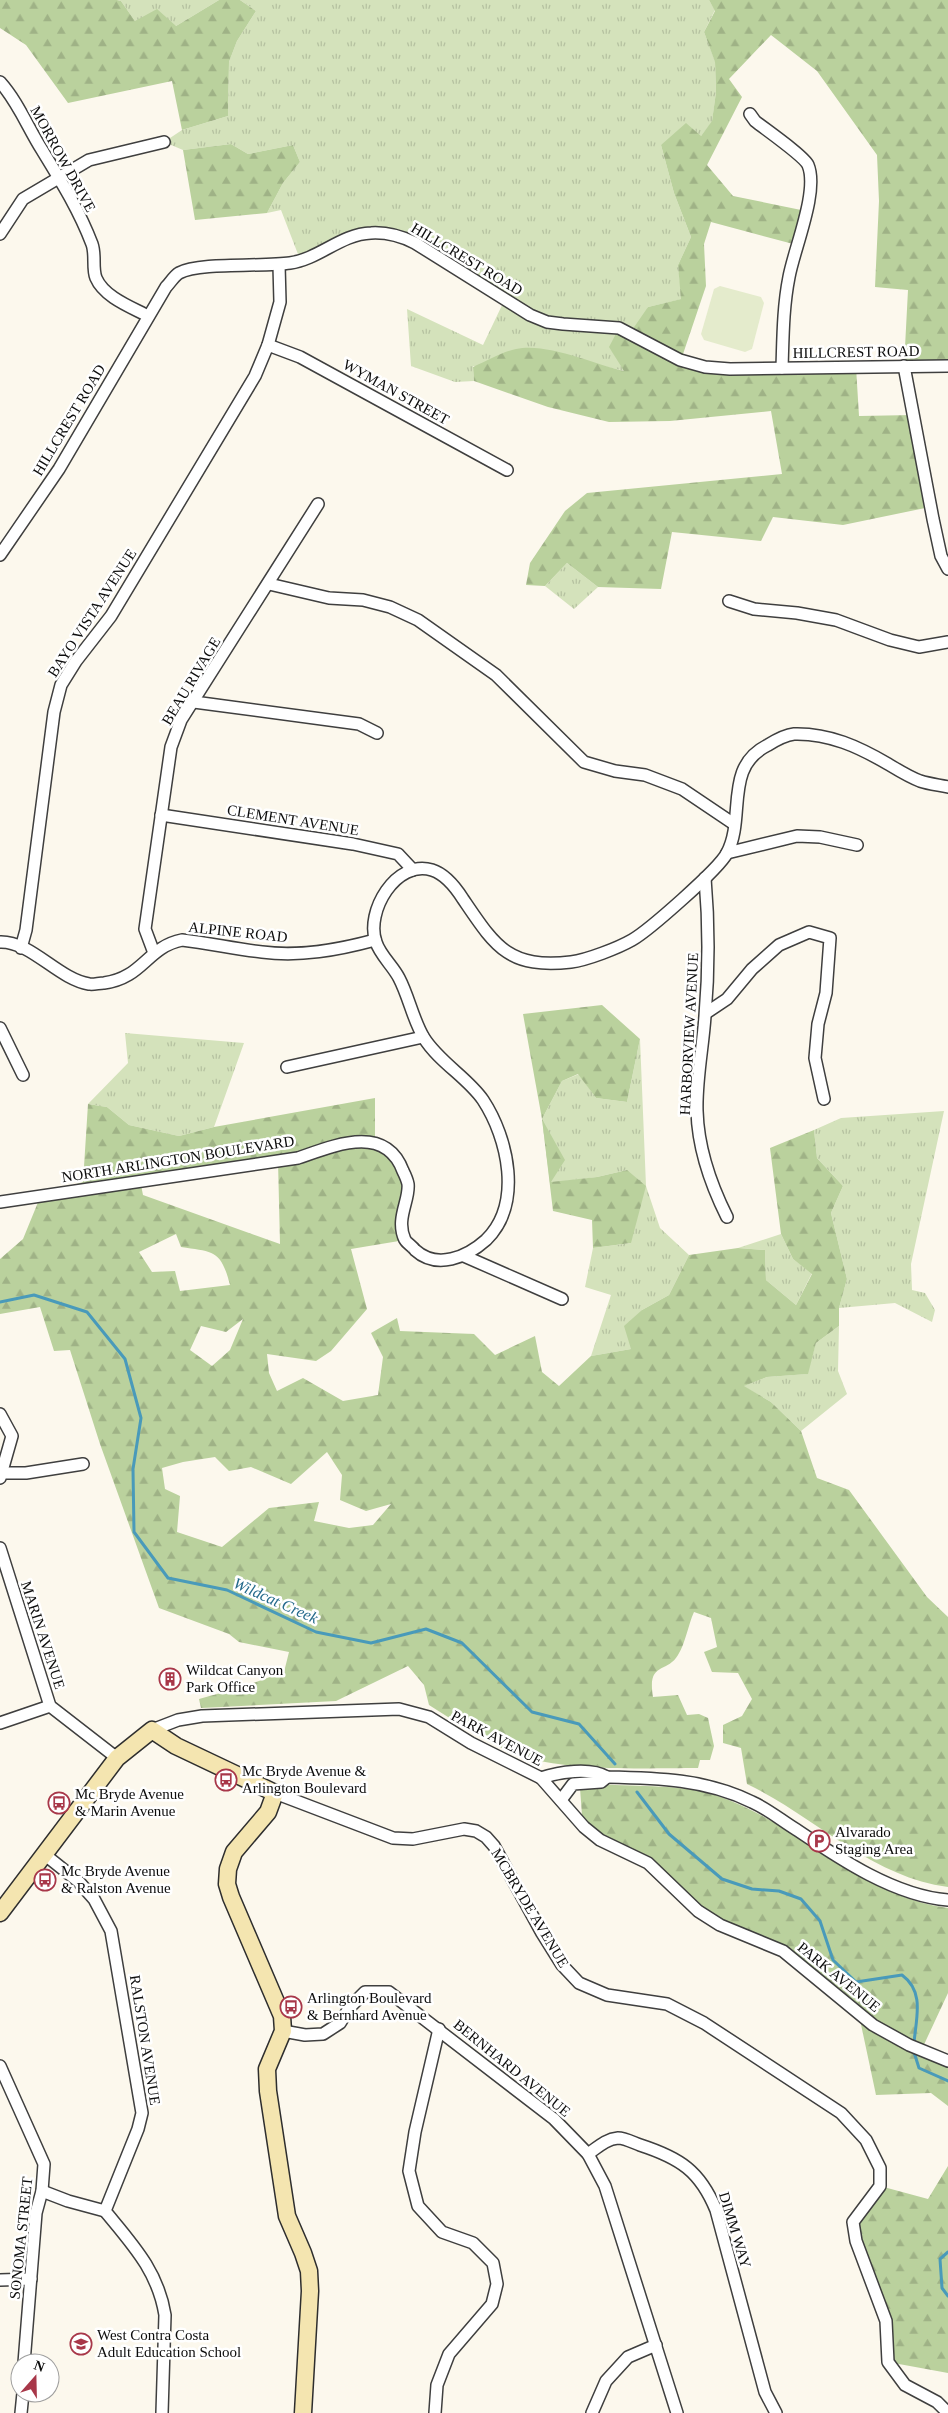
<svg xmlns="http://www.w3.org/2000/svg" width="948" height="2413" font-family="'Times New Roman',serif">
  <defs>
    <pattern id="grass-tufts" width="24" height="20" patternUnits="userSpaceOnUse" patternTransform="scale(1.25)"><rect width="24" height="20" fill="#d4e2bb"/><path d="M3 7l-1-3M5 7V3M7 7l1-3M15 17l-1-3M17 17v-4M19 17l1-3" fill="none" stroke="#b5c1a0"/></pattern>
    <pattern id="forest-firs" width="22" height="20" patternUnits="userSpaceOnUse" patternTransform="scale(1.25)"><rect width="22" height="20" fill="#bad19d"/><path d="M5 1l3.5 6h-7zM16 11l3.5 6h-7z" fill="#9fb286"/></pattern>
  </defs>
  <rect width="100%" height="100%" fill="#fcf8ed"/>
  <g fill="url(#grass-tufts)">
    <path d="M117,0H219L176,26L135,21L121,1Z"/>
    <path d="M240,0H709L715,10L704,32L715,61L716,92L712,122L701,136L661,145L674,193L691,237L678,265L682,299L648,307L625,371L598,365L473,366L474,381L455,382L411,366L407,309L483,345L505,299L415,243L371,233L301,262L281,210L267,213L283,183L300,162L293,145L248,154L231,144L183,150L164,142L182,130L228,116L229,62L237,41L256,11Z"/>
    <path d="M567,563L598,587L574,609L545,586Z"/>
    <path d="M125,1033L244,1043L214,1127L179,1136L129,1125L107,1107L88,1104L128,1063Z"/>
    <path d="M640,1039L646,1186L660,1228L689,1255L669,1295L642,1310L631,1349L591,1356L611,1295L585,1287L593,1248L631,1243L627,1170L597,1177L550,1183L542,1119L562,1081L579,1074L596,1098L627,1102Z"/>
    <path d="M944,1111L911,1264L912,1290L925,1293L935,1310L932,1322L895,1303L839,1308L847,1279L831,1213L843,1186L817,1158L814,1130L841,1118Z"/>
    <path d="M781,1234L793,1259L812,1273L796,1305L766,1280L765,1250L738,1248Z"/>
    <path d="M839,1326L838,1371L847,1394L801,1431L771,1402L743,1386L767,1377L807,1374L816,1343Z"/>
  </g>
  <g fill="url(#forest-firs)" fill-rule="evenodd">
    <path d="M0,0H117L121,1L135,21L157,9L176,26L219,0H240L256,11L237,41L229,62L228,116L182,130L172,81L68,103L26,45L0,28Z"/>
    <path d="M709,0H948V366H904L908,290L875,287L879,201L877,155L817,71L771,35L729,79L742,97L707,165L733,196L806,211L797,245L711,222L704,244L706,286L681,360L705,367H856L859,416L913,415L930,507L843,525L773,517L761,541L672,532L661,589L598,587L567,563L545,586L526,585L530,563L565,511L587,493L782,474L771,411L670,421L609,422L548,407L474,381L473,367C487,361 502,352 516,349C546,342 594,364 624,371L609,347L619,328L630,333L648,307L681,299L678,265L691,237L674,193L661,145L686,123L701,136L712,121L716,92L715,62L704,32L715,11Z"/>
    <path d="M231,144L248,154L293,145L300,162L283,183L267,213L195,220L183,150Z"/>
    <path d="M602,1005L640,1039L627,1102L596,1098L578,1074L562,1081L542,1119L565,1160L551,1182L597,1177L627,1170L646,1186L631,1243L593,1248L592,1220L553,1211L542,1119L523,1014Z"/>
    <path d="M375,1098V1142L397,1156L409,1186L405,1240L351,1249L367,1309L331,1351L316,1361L267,1354L269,1373L277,1391L303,1378L343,1401L378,1395L383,1357L371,1333L397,1318L400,1331L474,1334L495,1355L535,1336L542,1372L559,1386L591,1356L631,1349L624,1326L642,1310L669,1295L689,1255L738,1248L765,1250L766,1280L796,1305L812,1274L793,1259L781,1234L770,1148L814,1130L817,1158L843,1186L831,1213L847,1279L839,1308V1326L816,1343L808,1374L767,1377L744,1386L771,1402L801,1431L817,1478L849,1490L927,1597L948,1617V1887C869,1876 816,1817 747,1784L741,1748L723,1743V1725L742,1716L752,1699L738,1673L712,1672L704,1652L717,1647L711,1618L694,1612C688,1625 686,1642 678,1655C667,1674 647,1661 653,1697L678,1695L687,1715L699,1714L708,1718L714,1746L710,1760H700L698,1768C648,1768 565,1772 519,1755C487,1744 458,1723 429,1705L424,1685L408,1666L336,1701L201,1708L199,1699L242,1687L284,1672L289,1652L239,1642L229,1634L159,1608L100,1444L70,1350L54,1351L40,1307L0,1314V1259L23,1239L41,1195L83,1182L88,1104L107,1107L129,1125L179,1136L214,1127ZM278,1161L280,1244L143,1195L140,1180ZM176,1234L181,1247C214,1252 221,1250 230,1285L180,1291L175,1271L152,1272L139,1252ZM243,1319L230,1350L212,1366L190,1350L201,1326L226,1332ZM327,1452L342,1475L340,1500L366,1511L391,1504L373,1525L349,1528L314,1521L319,1502L269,1508L222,1547L177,1532L180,1496L165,1489L162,1468L183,1462L215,1457L229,1471L251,1467L291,1484Z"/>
    <path d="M601,1784C637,1787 684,1784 718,1796C800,1824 859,1896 948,1908V1993L921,2051L948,2062V2106L931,2093L876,2095L859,2015L780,1954L719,1929L645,1867L583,1829L580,1788Z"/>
    <path d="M948,2166V2373L888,2362L886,2321L853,2222L880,2186L928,2199Z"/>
  </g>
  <path fill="#e4ebcc" d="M720,286L761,297L764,303L752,349L745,352L704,340L701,334L714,289Z"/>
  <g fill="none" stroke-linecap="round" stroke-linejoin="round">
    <g stroke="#499aba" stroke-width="3">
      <path d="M0,1302L34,1295L87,1312L125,1359L141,1418L133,1469L134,1532L168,1578L227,1590L316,1632L371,1643L426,1629L462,1643L532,1712L579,1724L615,1764"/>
      <path d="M637,1792L669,1834L722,1879L752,1889L779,1891L801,1899L820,1921L833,1960L856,1982L902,1975C925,1992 916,2018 914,2043"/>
      <path d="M913,2049L919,2068L948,2081"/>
      <path d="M948,2252L940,2259L942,2288L948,2296"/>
    </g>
    <g stroke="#3f3f3f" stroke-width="14">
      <g id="street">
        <path d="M0,82C18,102 28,128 42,150C61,181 79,210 92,244C96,255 92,268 96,278C104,297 131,307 148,316"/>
        <path d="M750,114L755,121C765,129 804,156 808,165C819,191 794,249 789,277C783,307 783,338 782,368"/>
        <path d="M0,234L23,199L89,160L164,142"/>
        <path d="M268,345L300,357L507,470"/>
        <path d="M904,366L933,519L941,556L948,569"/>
        <path d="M0,555L59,469L166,287C170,283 174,276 179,273C199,262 263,267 290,263C319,259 341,234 371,233C388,232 401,236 415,243L530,315L547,322L563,324L619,328L680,360L705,367L730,369L948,366"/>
        <path d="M269,584L329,598L363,600L390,607L418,620L496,675L584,762L615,771L645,775L682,789L734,824"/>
        <path d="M729,601L754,609L797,613L836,620L890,640L919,647L948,642"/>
        <path d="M194,702L359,724L377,733"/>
        <path d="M161,815L353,844L398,854L413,870"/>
        <path d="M727,853L797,836L820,837L857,845"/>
        <path d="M705,878C709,924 709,970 705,1016C703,1047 696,1080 697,1111C698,1148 711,1185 727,1217"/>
        <path d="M0,942C31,941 58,979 89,984C93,985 99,983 104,983C143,978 147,947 182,940C209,943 235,949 262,952C300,957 338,950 375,940"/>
        <path d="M21,948L26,930L54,712L61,685L76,661L111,616L255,376L268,345L280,302L279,265"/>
        <path d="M154,953L145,929L171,747L181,720L318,504"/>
        <path d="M706,1013L727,999L752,969L779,945L809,932L830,938L826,993L818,1024L815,1058L824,1099"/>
        <path d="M0,1028L23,1075"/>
        <path d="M287,1067L423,1037"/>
        <path d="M0,1202L298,1158C333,1146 385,1123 403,1171C405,1175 407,1179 408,1184C410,1200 395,1219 405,1240C405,1241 415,1249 415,1250C437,1270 467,1257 486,1240C523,1204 508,1138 483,1100C468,1078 439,1062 424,1038C413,1020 409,997 399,978C393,966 380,955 376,942C365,912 396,859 432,870C445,874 456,888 463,899C495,946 508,969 571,962C587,960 618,948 632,940C648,931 719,869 727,853C746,817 723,767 768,745C776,740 785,735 794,734C829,733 859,747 888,764C898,770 909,777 920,781C929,784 939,785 948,787"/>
        <path d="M464,1256L562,1299"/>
        <path d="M0,1414L12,1436L0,1478"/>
        <path d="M1,1473H26L83,1464"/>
        <path d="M0,1548L50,1706L117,1758"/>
        <path d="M0,1723L50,1706"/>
        <path d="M152,1730L178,1720L202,1716L399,1709L429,1717L471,1743L541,1778L584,1827L600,1840L648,1863L698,1911L720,1925L783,1951L873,2025L909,2045L948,2061"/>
        <path d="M541,1778C559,1772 590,1767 607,1777C657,1778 706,1779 752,1802C768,1809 782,1821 797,1830C840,1859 895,1896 948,1900"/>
        <path d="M275,1793L393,1838L413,1839L464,1829L476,1831L486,1837L494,1846L542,1933L562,1965L579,1983L607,1995L667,2004L704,2023L841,2113L866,2140L880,2168V2186L853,2222L856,2241L886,2321L888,2362L905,2385L937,2402L948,2413"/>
        <path d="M561,1800L573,1784L601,1782L607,1777"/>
        <path d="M44,1854L79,1882L94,1899L111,1931L142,2113L138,2129L105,2211C132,2244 158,2271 165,2315L162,2413"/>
        <path d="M283,2031L305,2035L323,2034L340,2023L350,2007L365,1992H389L554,2119L588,2154L605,2186L677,2413"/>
        <path d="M0,2066L44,2164L42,2191L36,2213L24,2363"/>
        <path d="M588,2154C598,2147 606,2139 618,2138C625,2138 634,2143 640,2145C680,2158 700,2171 716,2210L765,2392L776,2413"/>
        <path d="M42,2191L68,2201L105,2211"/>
        <path d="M0,2280L31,2279"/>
        <path d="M21,2413L23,2393"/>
        <path d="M435,2413L437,2385L449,2354L492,2304L497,2284L493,2263L473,2243L442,2232L418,2206L409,2171L415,2132L439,2029"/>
        <path d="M592,2413L606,2381L628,2357L656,2345"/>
      </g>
    </g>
    <g stroke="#2e2e2e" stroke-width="19">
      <path id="secondary" d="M0,1913L117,1758L152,1730L176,1746L275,1793L268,1812L234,1852L228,1869L227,1884L231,1897L282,2016L283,2031L267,2069L268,2091L287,2216L303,2253L309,2271L310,2291L303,2413"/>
    </g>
    <use href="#street" stroke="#fff" stroke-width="11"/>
    <use href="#secondary" stroke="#f4e5b0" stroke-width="16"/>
  </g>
  <defs>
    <g id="building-ring" transform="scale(1.125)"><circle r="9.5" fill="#fff" stroke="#a83749" stroke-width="1.5"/><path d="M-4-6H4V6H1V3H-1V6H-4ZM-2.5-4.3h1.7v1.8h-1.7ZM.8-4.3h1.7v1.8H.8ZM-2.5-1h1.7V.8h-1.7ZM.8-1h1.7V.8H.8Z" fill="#a83749"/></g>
    <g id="bus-ring" transform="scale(1.125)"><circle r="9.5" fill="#fff" stroke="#a83749" stroke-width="1.5"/><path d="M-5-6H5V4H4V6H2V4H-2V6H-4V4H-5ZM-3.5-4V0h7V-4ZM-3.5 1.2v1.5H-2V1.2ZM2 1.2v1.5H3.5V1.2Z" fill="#a83749"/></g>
    <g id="parking-ring" transform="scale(1.125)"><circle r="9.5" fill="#fff" stroke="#a83749" stroke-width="1.5"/><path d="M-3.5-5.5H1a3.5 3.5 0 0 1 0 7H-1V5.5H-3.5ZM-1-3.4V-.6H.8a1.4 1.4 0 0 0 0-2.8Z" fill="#a83749"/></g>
    <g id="school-ring" transform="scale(1.125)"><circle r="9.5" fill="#fff" stroke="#a83749" stroke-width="1.5"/><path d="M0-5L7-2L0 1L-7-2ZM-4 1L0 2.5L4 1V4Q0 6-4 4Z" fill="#a83749"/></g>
  </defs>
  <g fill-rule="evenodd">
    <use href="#building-ring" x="170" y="1679"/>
    <use href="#bus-ring" x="226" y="1780"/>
    <use href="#bus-ring" x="59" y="1803"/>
    <use href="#parking-ring" x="819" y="1841"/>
    <use href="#bus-ring" x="45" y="1880"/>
    <use href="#bus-ring" x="291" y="2007"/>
    <use href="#school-ring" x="81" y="2344"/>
  </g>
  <g text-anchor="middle" stroke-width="5" stroke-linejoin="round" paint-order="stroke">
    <g font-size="15" fill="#0c0c0c" stroke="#fff">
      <text transform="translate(63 159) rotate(61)" y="5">MORROW DRIVE</text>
      <text transform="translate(467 259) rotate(31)" y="5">HILLCREST ROAD</text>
      <text transform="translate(856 352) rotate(-1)" y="5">HILLCREST ROAD</text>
      <text transform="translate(396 392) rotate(29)" y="5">WYMAN STREET</text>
      <text transform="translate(69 420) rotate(-59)" y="5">HILLCREST ROAD</text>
      <text transform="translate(92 613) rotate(-57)" y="5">BAYO VISTA AVENUE</text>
      <text transform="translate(191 681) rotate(-59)" y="5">BEAU RIVAGE</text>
      <text transform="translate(293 820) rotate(9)" y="5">CLEMENT AVENUE</text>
      <text transform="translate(238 932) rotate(6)" y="5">ALPINE ROAD</text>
      <text transform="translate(689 1034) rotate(-87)" y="5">HARBORVIEW AVENUE</text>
      <text transform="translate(178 1159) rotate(-9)" y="5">NORTH ARLINGTON BOULEVARD</text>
      <text transform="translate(43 1635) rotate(72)" y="5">MARIN AVENUE</text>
      <text transform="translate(497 1738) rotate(28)" y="5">PARK AVENUE</text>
      <text transform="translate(530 1908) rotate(59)" y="5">MCBRYDE AVENUE</text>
      <text transform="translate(839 1977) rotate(39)" y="5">PARK AVENUE</text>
      <text transform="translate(145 2040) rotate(81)" y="5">RALSTON AVENUE</text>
      <text transform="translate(512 2068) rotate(39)" y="5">BERNHARD AVENUE</text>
      <text transform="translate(735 2230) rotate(73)" y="5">DIMM WAY</text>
      <text transform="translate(21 2238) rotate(-84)" y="5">SONOMA STREET</text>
    </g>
    <g font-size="15" fill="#0c0c0c" stroke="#fff" text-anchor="start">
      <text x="186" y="1675">Wildcat Canyon<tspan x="186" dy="17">Park Office</tspan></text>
      <text x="242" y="1776">Mc Bryde Avenue &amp;<tspan x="242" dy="17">Arlington Boulevard</tspan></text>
      <text x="75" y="1799">Mc Bryde Avenue<tspan x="75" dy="17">&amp; Marin Avenue</tspan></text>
      <text x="835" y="1837">Alvarado<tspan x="835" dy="17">Staging Area</tspan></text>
      <text x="61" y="1876">Mc Bryde Avenue<tspan x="61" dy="17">&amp; Ralston Avenue</tspan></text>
      <text x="307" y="2003">Arlington Boulevard<tspan x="307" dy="17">&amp; Bernhard Avenue</tspan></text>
      <text x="97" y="2340">West Contra Costa<tspan x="97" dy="17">Adult Education School</tspan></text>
    </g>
    <g font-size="16" font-style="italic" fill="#266b8c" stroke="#fff">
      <text transform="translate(276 1600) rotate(24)" y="6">Wildcat Creek</text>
    </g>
  </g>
  <g transform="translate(35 2378) rotate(20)"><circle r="24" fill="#ffffff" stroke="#9e9e9e"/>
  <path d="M0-4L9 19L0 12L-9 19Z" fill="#a83749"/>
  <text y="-8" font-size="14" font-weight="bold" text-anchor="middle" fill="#0c0c0c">N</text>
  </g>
</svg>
